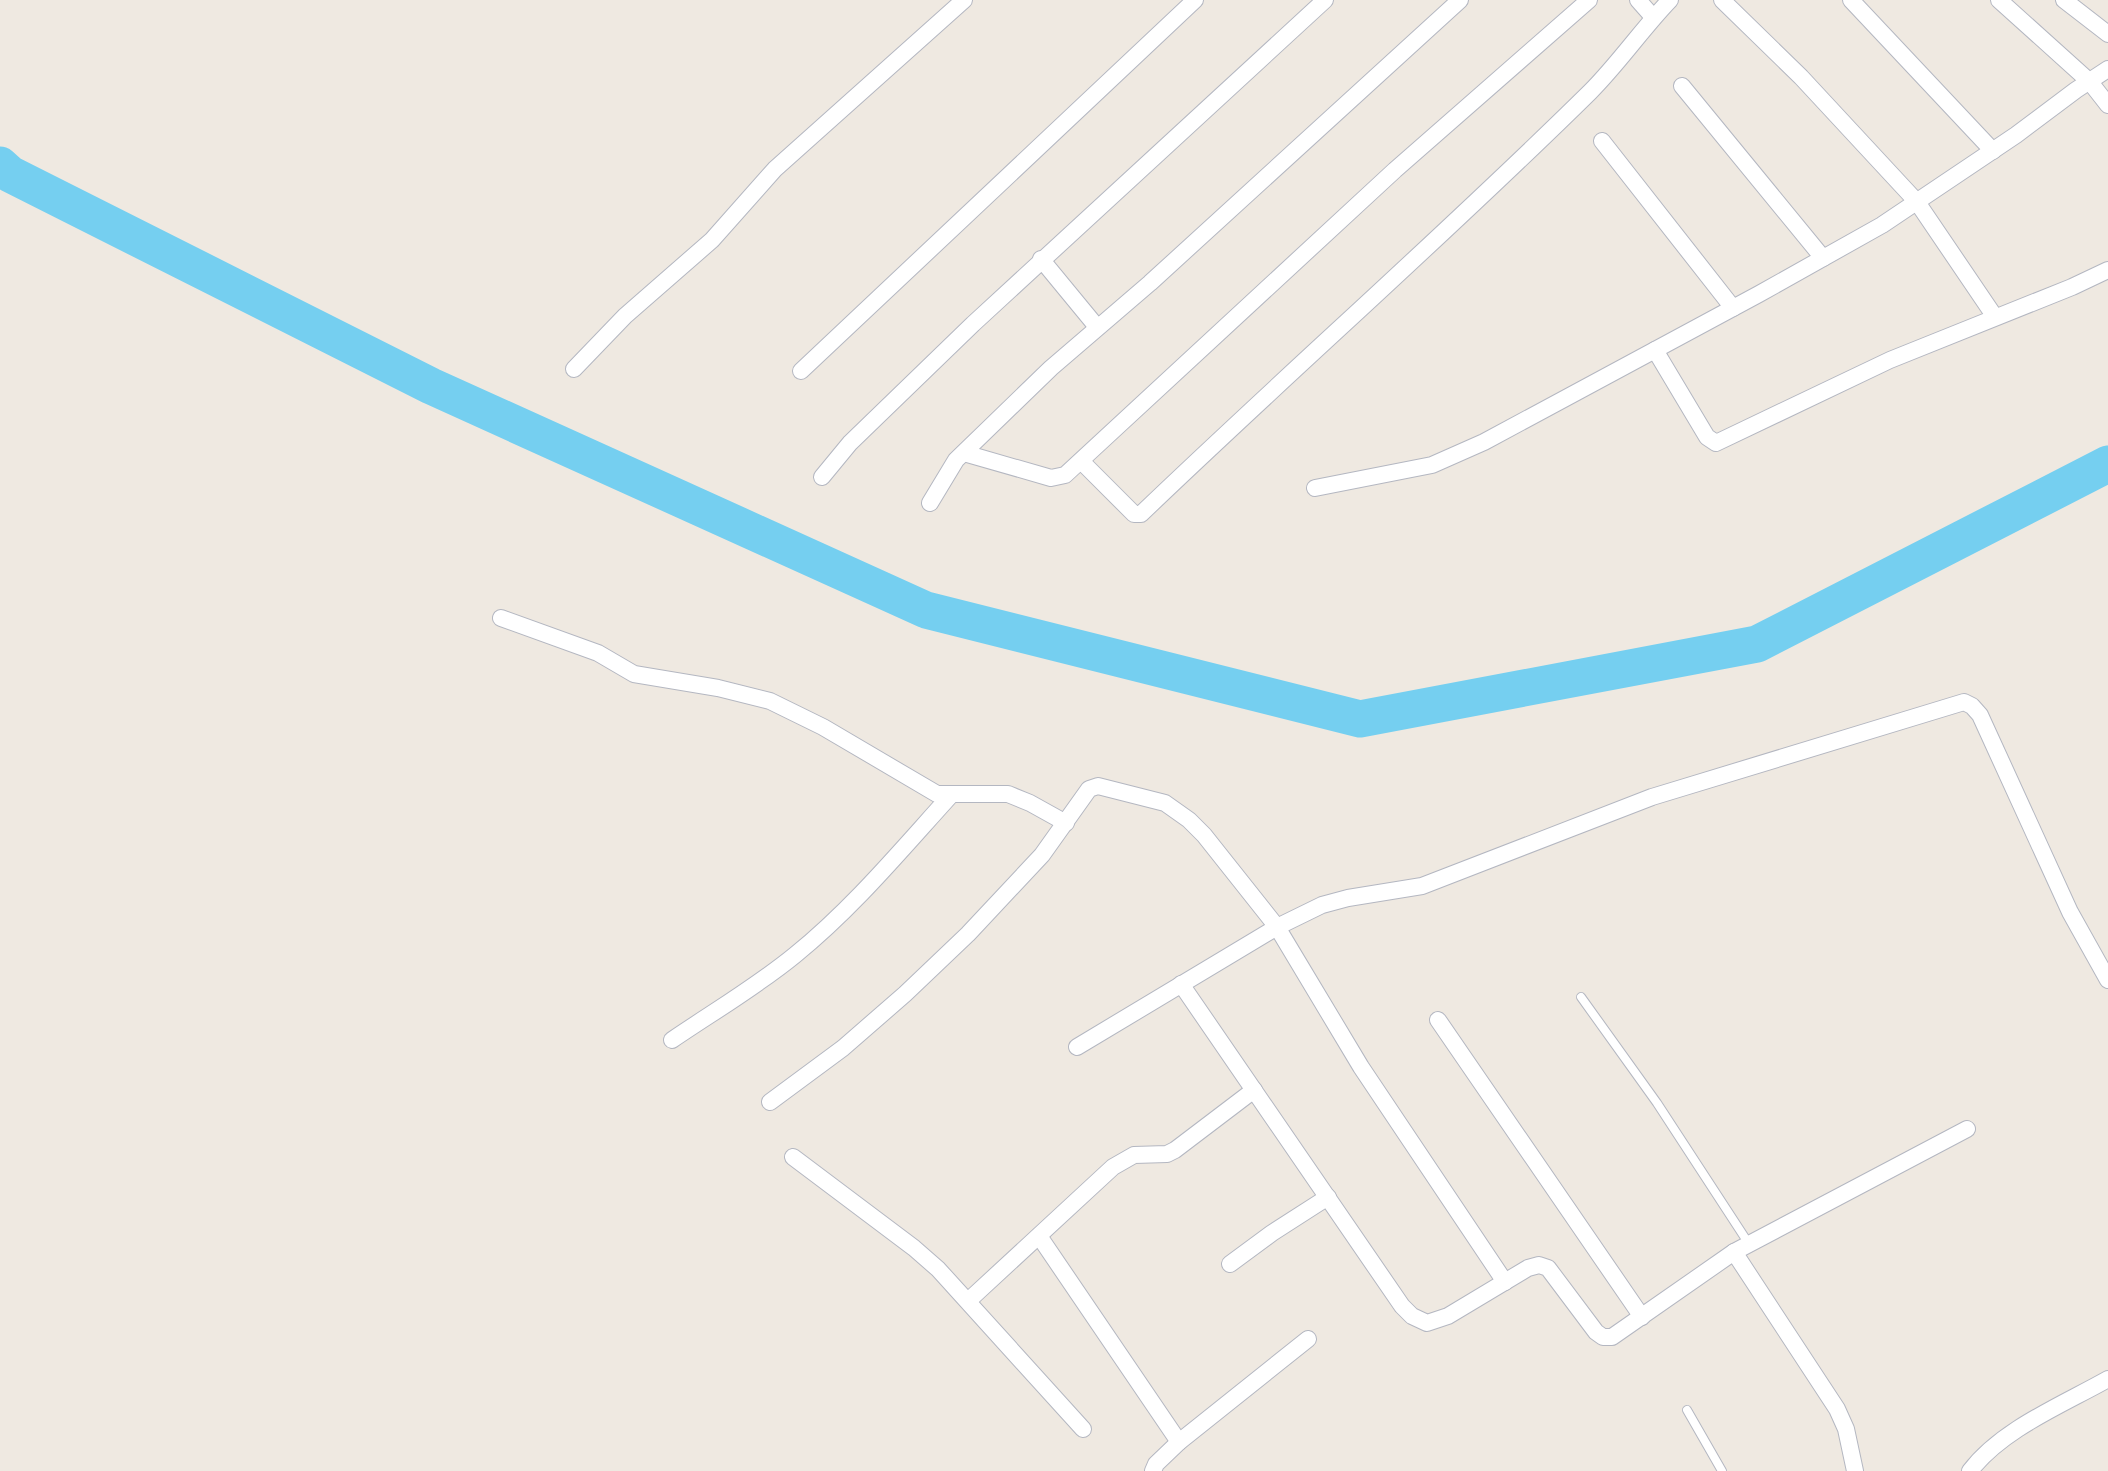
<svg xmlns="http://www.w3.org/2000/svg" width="2108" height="1471" font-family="Arial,sans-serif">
  <rect width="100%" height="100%" fill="#efe9e1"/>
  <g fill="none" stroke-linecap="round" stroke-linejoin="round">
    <path stroke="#75cff0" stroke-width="37" d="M0,165L10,174L431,386L926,610L1360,719L1757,644L2108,464"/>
    <g stroke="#b4b7c1" stroke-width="10">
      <g id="lane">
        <path d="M1581,997L1657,1103L1749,1244"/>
        <path d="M1687,1410L1722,1471"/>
      </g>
    </g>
    <g stroke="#b4b7c1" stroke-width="18">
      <g id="street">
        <path d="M1638,0L1653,17"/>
        <path d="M1722,0L1801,77L1917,202L1995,317"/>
        <path d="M1851,0L1993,151"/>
        <path d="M1999,0L2090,82L2108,105"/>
        <path d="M2064,0L2108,34"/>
        <path d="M1682,86L1823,258"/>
        <path d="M1602,141L1733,308"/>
        <path d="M1041,259L1097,327"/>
        <path d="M1655,350L1707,437L1716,443L1890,360L2072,287L2108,270"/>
        <path d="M574,369L625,316L712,240L775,169L964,0"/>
        <path d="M801,371L1195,0"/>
        <path d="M964,453L1051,478L1065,475L1395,170L1589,0"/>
        <path d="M1081,461L1134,514H1141C1289,372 1444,236 1590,92C1619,63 1642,29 1670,0"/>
        <path d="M822,477L850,443L973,324L1325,0"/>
        <path d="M1315,488L1432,465L1484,442L1759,294L1882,225L2016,135L2076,90L2108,69"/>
        <path d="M930,503L956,460L1051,368L1150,283L1460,0"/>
        <path d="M501,618L598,653L634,674L718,688L770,701L823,727L937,794H1008L1030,803L1066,823"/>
        <path d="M1181,984L1402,1306L1412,1316L1427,1323L1448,1316L1528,1268L1539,1265L1548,1268L1596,1332L1603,1337H1612L1734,1252L1967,1129"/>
        <path d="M1438,1020L1642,1317"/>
        <path d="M672,1040C713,1012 756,987 795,955C853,908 901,850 951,795"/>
        <path d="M1077,1047L1277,927L1322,905L1348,898L1422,886L1652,797L1964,702L1972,706L1980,715L2070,912L2108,980"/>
        <path d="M770,1102L843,1048L905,994L968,934L1042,855L1089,789L1098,786L1165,803L1189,820L1204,835L1277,927L1361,1067L1505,1282"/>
        <path d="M793,1157L914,1248L938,1269L1083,1429"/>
        <path d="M1039,1236L1179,1442"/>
        <path d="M1734,1252L1837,1409L1846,1429L1855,1471"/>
        <path d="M1230,1264L1272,1233L1328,1197"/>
        <path d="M968,1301L1113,1167L1134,1155L1167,1154L1175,1150L1254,1090"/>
        <path d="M1153,1471L1156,1464L1179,1442L1308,1339"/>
        <path d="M1970,1471C2002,1429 2062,1405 2108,1379"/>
      </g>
    </g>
    <use href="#lane" stroke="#fff" stroke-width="8"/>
    <use href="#street" stroke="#fff" stroke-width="16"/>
  </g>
</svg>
